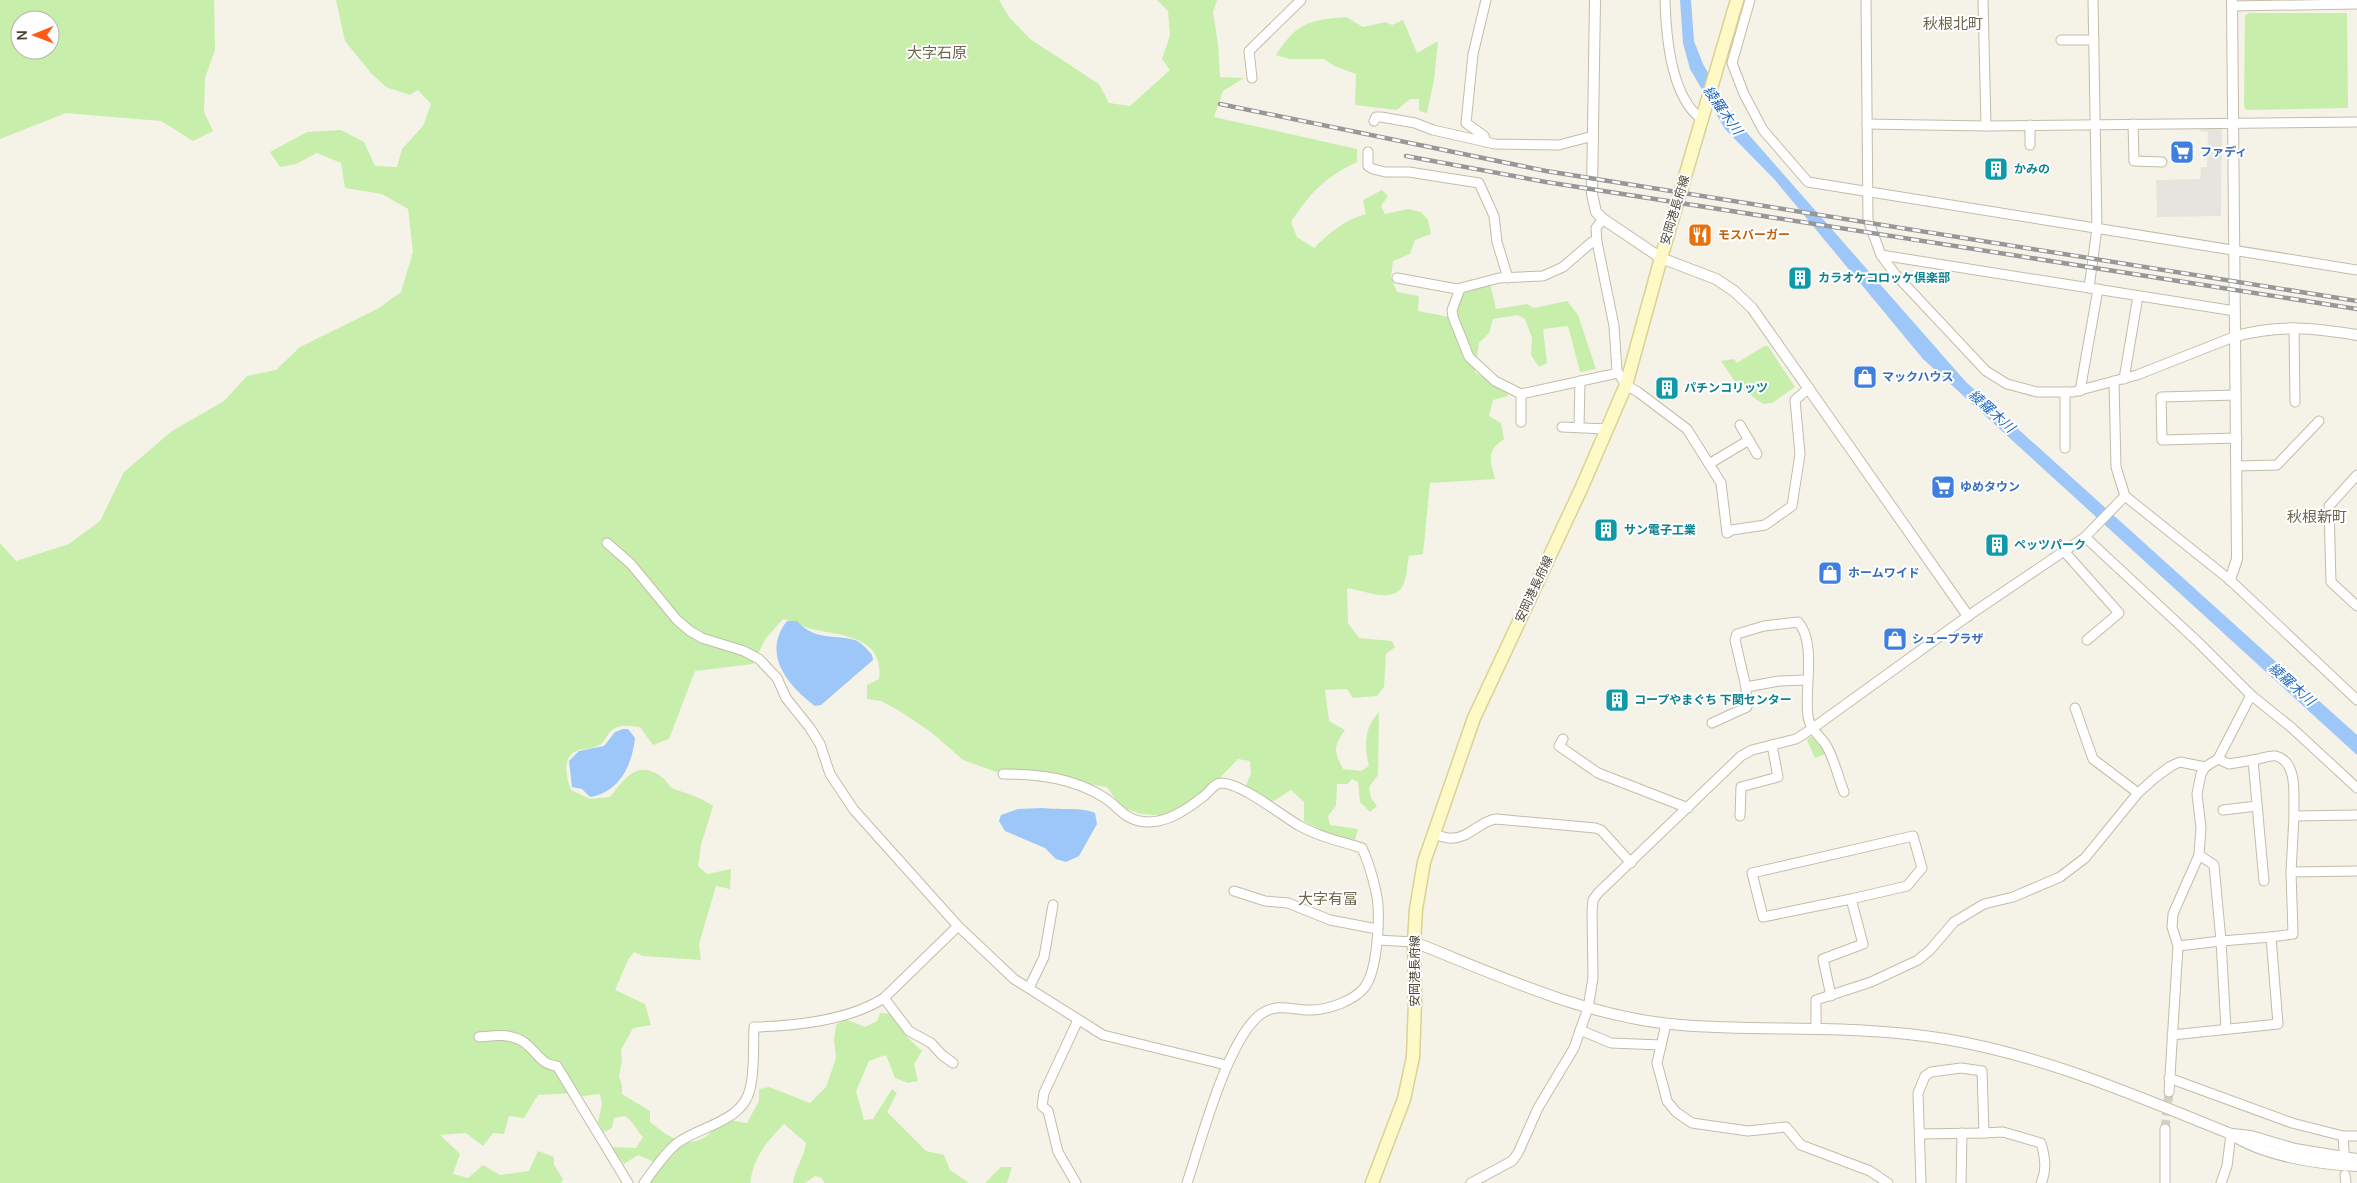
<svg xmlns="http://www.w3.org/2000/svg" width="2357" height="1183" font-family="Manrope,'Noto Sans JP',sans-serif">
  <rect width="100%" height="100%" fill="#f5f3e7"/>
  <g fill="#c7eeab" fill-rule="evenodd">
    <path d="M0,0H214L215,50L205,78L204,112L213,131L193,141L161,121L66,113L0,139ZM20,20H50V50H20Z"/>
    <path d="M336,0H999L1009,17L1030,39L1099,84L1109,103L1130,106L1170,70L1162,59L1170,35L1168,11L1157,0H1217L1213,12L1218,44L1220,77L1244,78L1223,91L1214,117L1357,149V162C1325,177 1311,192 1291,222L1297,237L1314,248C1330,232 1345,220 1366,214L1363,200L1382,190L1388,196L1381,206L1385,214L1408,209L1421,212L1428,220L1431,234L1415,240L1410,254L1393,261L1391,277L1397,292L1419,296L1418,311L1449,317L1463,291L1490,283L1496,309L1527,304L1534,308L1567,301L1578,315L1596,369L1580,372L1568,326L1543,329L1547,363L1539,367L1531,355L1532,338L1525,319L1518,315L1493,319L1489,333L1479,343L1475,372L1489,381L1505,387L1508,396L1493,400L1489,416L1501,423L1504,439C1486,451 1490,460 1495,479L1430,483L1423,554L1409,556C1407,565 1407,575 1404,583C1395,606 1364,590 1347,588L1348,623L1359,638L1392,641L1395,647L1386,654L1384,687L1377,696L1353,698L1347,689L1325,690L1329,721L1345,730C1334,746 1333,750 1343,769L1361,771L1369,766C1364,747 1364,727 1379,712L1378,775L1369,787L1371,798L1377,806L1370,812L1360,802L1358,782L1352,779L1348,784H1337L1336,806L1328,816L1330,825L1358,829L1355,840L1334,837L1304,821V802L1291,790L1272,802L1245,788L1251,773L1250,761L1238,759L1213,785L1168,816L1141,814L1121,807L1107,787L1088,784L1057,774L1035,770L996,772L963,760L931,732L898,710L881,701L867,699V685L879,679C884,638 846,636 816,630C805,628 795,621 783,619L766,638L753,664L695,671L669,739L653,745L640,727C629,726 619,723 610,732C607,735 605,741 601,744C594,749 587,748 579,750C561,755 566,777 571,790L590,799L610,797C625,779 637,758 663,778C667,781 668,786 674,789C688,794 700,797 713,806L701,845L698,866L707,874L731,869L730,889L716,886L699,944L701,960L643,956L634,952L628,960L615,990L645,1004L651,1025L633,1028L621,1050L622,1060L619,1076L622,1085V1094L650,1111V1122C666,1135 685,1150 705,1137C713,1131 719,1124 728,1121C733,1120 741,1123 747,1123L759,1101V1089L769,1087L810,1103L826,1087L836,1058L834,1040L836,1025L845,1019L865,1027L877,1021L880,1013L891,1014L906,1036L922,1051L914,1064L918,1081L908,1083L895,1078L886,1055L869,1061L856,1091L864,1120L873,1119L892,1089L897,1093L887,1112L926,1151L944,1155L950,1170L969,1183H824L822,1178L815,1176L805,1183H793C795,1168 804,1158 806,1143L784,1124C766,1143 754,1156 750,1183H650L661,1165L638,1155L624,1164L611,1147L636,1148L643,1137C636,1130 633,1121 625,1116L614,1118L612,1128L604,1132L598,1122L602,1104L600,1094L583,1096L575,1093L538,1095L524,1118L509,1116L504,1134L493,1133L483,1146L466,1133L440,1135L460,1154L453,1174L468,1178L483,1165L500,1175L529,1171L538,1151L554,1157V1165L563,1179L561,1183H0V543L16,561L69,544L100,521L124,472L172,431L224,401L247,376L276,370L300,347L379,308L401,292L413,252L408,209L382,194L345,188L341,163L317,153L296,164L280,167L270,152L307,132L341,130L364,142L375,166L397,167L402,149L423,126L431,104L418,90L410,95L386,87L371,73L345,41Z"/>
    <path d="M2248,13H2347L2348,108L2246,110L2244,106L2245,16Z"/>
    <path d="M1346,17L1363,27L1386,22L1392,25L1403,20L1417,53L1438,41L1434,80L1427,113L1419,111V99H1410L1397,110L1355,105L1356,74L1334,66L1324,59H1289L1276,55C1297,23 1308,20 1346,17Z"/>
    <path d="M1764,346H1768L1795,387L1772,403L1763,404L1738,386L1721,361L1734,359L1737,363Z"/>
    <path d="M1810,737L1817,738L1826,754L1815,758L1807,740Z"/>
    <path d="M1001,1167H1012L1007,1183H985Z"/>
  </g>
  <path fill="#e6e4df" d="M2200,128H2222L2221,216L2157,217L2156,180L2200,179L2201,167H2207L2208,132L2200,131Z"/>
  <g fill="#9dc6f9">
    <path d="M1680,0H1691L1694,41L1703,64L1735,119L1966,382L2357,735V755L1923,359L1775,180L1725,129L1690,69L1683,43Z"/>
    <path d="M787,621H797C815,641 832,634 855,640C862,643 867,649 872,655L873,660L821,705L815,706C788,686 761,654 787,621Z"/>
    <path d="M623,729H628L635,738C632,765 620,792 590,797L582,789L572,787L569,761L579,751L604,746L615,732Z"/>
    <path d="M1043,808C1058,810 1083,807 1095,813L1097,824L1079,856L1066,862L1056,859L1045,848L1005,831L999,821L1001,815L1018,809Z"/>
  </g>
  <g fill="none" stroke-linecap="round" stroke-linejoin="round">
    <path stroke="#d3d0c3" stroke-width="9" stroke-dasharray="9 4.5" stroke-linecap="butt" d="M2165,1129L2169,1092"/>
    <g stroke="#c2bda8" stroke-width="11">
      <g id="minor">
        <path d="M1665,0C1666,36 1671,99 1703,120"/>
        <path d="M1750,0L1732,63L1744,94L1763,130L1808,182L2357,270"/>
        <path d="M1866,0L1868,220L1881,255L1895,274L1986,371L2007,384L2037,392H2073L2137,375L2236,336"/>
        <path d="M1983,0L1986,126"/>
        <path d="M2232,6L2357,4"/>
        <path d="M2061,40H2094"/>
        <path d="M1252,78L1249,51L1301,0"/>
        <path d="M1374,121L1376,117H1381L1415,123L1433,130L1495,144L1559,145L1593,136"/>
        <path d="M1867,124L1986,126L2357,122"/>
        <path d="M2133,124L2134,161L2162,162"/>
        <path d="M2030,125V145"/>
        <path d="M1486,142L1484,136L1466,123L1473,54L1486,0"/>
        <path d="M1368,152V166L1373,169L1385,172H1409L1479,183L1494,216L1497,242L1508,278"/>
        <path d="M1603,219L1596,228L1597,242L1614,326L1617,371L1626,385L1638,392L1687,429L1721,483L1727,533L1732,530L1765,525L1792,506L1800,454L1795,400L1809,388"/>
        <path d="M1881,255L2235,311"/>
        <path d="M1397,278L1457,289L1499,278L1543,276L1563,267L1592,242H1597"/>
        <path d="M2089,288L2097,228L2093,0"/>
        <path d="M1460,289L1452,310L1453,317L1469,357L1495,381L1521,394"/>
        <path d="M2294,328L2295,402"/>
        <path d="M2124,379L2138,296"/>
        <path d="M2114,381L2116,467L2125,496L2230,580L2357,700"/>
        <path d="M2080,391L2098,289"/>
        <path d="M2065,392V448"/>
        <path d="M2236,395L2161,397L2162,440L2237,438"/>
        <path d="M1521,422V394L1618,373"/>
        <path d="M1740,425L1757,454"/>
        <path d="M1562,427L1607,429"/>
        <path d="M1579,427L1580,381"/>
        <path d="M1709,464L1749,440"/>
        <path d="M2237,466L2277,465L2319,421"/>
        <path d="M2357,475L2329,506L2331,582L2357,606"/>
        <path d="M2085,537L2198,642L2251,695L2292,728L2357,788"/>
        <path d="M607,543L631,564L677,620L690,631L702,638L744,651L759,659L777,678L786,698L810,728L820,744L830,774L854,810L958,926L1014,979L1103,1035L1226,1065"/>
        <path d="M2063,550L2119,613L2087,640"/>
        <path d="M1746,687L1779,681L1807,680"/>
        <path d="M2075,708L2093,759L2138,793"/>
        <path d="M1712,723L1747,707L1746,687L1735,640L1737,634L1764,626L1798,622C1817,643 1804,690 1808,716C1809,728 1820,736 1826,745C1834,758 1838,777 1844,792"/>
        <path d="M1563,739L1559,746L1598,773L1688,808"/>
        <path d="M2218,759L2229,764L2253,760"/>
        <path d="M1003,774C1039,774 1074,778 1105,798C1117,806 1124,818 1139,821C1164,826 1186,810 1204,796C1209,792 1215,782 1222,783C1242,784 1280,814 1298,825C1319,837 1340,841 1362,848C1368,861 1373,878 1376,892C1381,913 1378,971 1364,988C1353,1001 1330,1009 1313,1010C1294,1011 1278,1002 1261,1014C1227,1039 1201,1142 1187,1183"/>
        <path d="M2223,810L2257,806"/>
        <path d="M1740,816L1741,787L1778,777L1772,745"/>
        <path d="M1434,834C1440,836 1447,839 1453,838C1469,838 1480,821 1496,819L1595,828L1601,830L1631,863"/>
        <path d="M2291,872L2294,816L2357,815"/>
        <path d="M2264,881L2253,760C2260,759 2270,755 2276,756C2299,762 2293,798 2294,816"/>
        <path d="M1234,891L1265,901L1288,903L1330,920L1377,929"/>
        <path d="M2271,937L2293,934L2291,872L2357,871"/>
        <path d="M1377,940L1414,942"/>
        <path d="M2178,946L2221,941L2214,865L2199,855"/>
        <path d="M1029,988L1044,957L1053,905"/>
        <path d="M1831,996L1823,959L1863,944L1851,899L1907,886L1922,868L1913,836L1752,873L1763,917L1851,899"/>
        <path d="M884,998L909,1031L931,1043L942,1055L953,1063"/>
        <path d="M1666,1024L1657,1063L1664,1089L1667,1101L1676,1112L1692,1123L1748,1131L1786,1127L1801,1145L1870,1171L1888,1183"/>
        <path d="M1816,1028V1000L1871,982L1918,960L1930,950L1954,922L1984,904L2013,897L2060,877L2085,858L2138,793L2156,777L2171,766L2180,762L2205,767"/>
        <path d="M1580,1030L1611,1043L1661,1045"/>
        <path d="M2172,1035L2278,1024L2271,937L2221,941L2226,1029"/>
        <path d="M479,1037C494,1035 512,1033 525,1043C537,1052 541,1065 557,1066L628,1183"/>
        <path d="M2169,1078L2292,1123L2343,1136H2357"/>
        <path d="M2169,1092L2178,946L2172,927L2173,914L2199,855L2201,828L2197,794L2201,774L2205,767L2218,759L2251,695"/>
        <path d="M1920,1134L1984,1133"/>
        <path d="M2343,1136L2344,1151"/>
        <path d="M2345,1175L2346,1183"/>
        <path d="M644,1183C654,1170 663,1155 676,1144C699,1126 743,1122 750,1089C755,1069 753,1047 754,1027C795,1026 848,1021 884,998L958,926"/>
        <path d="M1076,1183L1058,1152L1048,1111L1042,1106L1044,1093L1078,1020"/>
        <path d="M1471,1183L1512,1161L1518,1153L1538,1108L1574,1048L1588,1008L1593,978L1592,911L1593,900L1598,893L1741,756L1752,750L1796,739L1813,728L1968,616L2085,537L2125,496"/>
        <path d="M1921,1183L1918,1093L1925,1076L1931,1072L1961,1068L1982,1071L1984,1133L2003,1132L2041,1143C2045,1157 2047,1170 2041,1183"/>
        <path d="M1961,1183L1962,1133"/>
        <path d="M2165,1183V1129"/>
        <path d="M2221,1183L2227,1166L2231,1134"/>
      </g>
    </g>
    <g stroke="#c2bda8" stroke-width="12">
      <g id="tertiary">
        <path d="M1595,0L1592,194L1596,212L1603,219L1661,258L1716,279L1734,291L1752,308L1968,616"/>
        <path d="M2236,336C2280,324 2313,328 2357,335"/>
        <path d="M2230,580L2237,559L2232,0"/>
        <path d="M1414,942C1500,976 1588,1018 1681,1025C1769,1032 1858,1024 1945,1039C2046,1056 2136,1096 2231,1134C2263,1156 2318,1164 2357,1166"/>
        <path d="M2232,1134L2251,1136L2295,1149L2357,1159"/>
      </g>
    </g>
    <g stroke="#dad292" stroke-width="15">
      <path id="secondary" d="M1372,1183L1404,1099L1413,1057L1415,1002L1414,942L1416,909L1424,862L1474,718L1581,489L1626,385L1661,258L1737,0"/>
    </g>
    <use href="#minor" stroke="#fff" stroke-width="9"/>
    <use href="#tertiary" stroke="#fff" stroke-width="10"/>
    <use href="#secondary" stroke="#fff9c8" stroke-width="12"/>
    <g stroke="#979797" stroke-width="4.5">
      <g id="rail">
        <path d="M1220,104L1546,171L2357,301"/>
        <path d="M1406,156L1546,182L2357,309"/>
      </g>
    </g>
    <use href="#rail" stroke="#fff" stroke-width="2.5" stroke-dasharray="8" stroke-linecap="butt"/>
  </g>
  <defs>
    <g id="supermarket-square" transform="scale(1.25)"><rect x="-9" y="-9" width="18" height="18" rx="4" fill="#3f7fe0" stroke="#fff"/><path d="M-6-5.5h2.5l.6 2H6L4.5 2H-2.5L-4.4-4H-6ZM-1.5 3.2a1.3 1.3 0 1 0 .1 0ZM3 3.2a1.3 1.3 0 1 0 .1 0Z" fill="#fff"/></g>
    <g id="building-square" transform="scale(1.25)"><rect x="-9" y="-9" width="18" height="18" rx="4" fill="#0f9aa8" stroke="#fff"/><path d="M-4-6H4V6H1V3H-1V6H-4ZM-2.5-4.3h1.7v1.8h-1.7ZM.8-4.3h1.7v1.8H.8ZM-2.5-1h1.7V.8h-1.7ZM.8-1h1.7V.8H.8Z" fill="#fff"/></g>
    <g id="restaurant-square" transform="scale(1.25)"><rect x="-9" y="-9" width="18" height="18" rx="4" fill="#e8710a" stroke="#fff"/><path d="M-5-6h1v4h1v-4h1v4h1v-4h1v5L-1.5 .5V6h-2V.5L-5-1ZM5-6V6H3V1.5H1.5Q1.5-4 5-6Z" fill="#fff"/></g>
    <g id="shop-square" transform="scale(1.25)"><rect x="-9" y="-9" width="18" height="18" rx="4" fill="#3f7fe0" stroke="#fff"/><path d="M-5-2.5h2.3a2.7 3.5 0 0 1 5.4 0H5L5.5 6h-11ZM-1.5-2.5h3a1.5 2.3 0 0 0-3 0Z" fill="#fff"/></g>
  </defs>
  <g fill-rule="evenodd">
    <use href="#supermarket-square" x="2182" y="152"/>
    <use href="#building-square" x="1996" y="169"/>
    <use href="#restaurant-square" x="1700" y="235"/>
    <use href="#building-square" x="1800" y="278"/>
    <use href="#shop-square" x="1865" y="377"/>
    <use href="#building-square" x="1667" y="388"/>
    <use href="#supermarket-square" x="1943" y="487"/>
    <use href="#building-square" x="1606" y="530"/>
    <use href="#building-square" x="1997" y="545"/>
    <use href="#shop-square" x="1830" y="573"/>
    <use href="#shop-square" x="1895" y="639"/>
    <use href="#building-square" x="1617" y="700"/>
  </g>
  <g text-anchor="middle" stroke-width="4" stroke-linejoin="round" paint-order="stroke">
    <g font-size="12" font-weight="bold" fill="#366cbe" stroke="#fff" text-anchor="start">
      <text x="2200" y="156">ファディ</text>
      <text x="1882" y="381">マックハウス</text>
      <text x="1960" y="491">ゆめタウン</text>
      <text x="1848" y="577">ホームワイド</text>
      <text x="1912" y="643">シュープラザ</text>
    </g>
    <g font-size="12" font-weight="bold" fill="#0d838f" stroke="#fff" text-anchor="start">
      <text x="2014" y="173">かみの</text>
      <text x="1818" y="282">カラオケコロッケ倶楽部</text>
      <text x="1684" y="392">パチンコリッツ</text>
      <text x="1624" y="534">サン電子工業</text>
      <text x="2014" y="549">ペッツパーク</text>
      <text x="1634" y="704">コープやまぐち 下関センター</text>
    </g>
    <g font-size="12" fill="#4a4435" stroke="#fff">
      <text transform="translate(1675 210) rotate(-73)" y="4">安岡港長府線</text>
      <text transform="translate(1534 589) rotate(-65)" y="4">安岡港長府線</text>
      <text transform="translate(1415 971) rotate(-90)" y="4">安岡港長府線</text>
    </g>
    <g font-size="12" font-weight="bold" fill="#c56008" stroke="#fff" text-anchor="start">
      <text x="1718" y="239">モスバーガー</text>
    </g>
    <g font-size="14" font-style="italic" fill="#2168c3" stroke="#fff">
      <text transform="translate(1723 110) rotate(55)" y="5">綾羅木川</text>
      <text transform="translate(1992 411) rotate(42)" y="5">綾羅木川</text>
      <text transform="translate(2292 684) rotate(42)" y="5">綾羅木川</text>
    </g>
    <g font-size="15" fill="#6e654b" stroke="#fff">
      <text x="1953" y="29">秋根北町</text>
      <text x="937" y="58">大字石原</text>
      <text x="2317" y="522">秋根新町</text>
      <text x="1328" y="904">大字有冨</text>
    </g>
  </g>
  <g transform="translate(35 35) rotate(269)"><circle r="24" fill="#ffffff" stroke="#b7b4ae"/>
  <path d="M0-4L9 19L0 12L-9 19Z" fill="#ff5915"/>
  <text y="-8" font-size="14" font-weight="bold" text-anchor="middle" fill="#4a4435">N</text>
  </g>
</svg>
